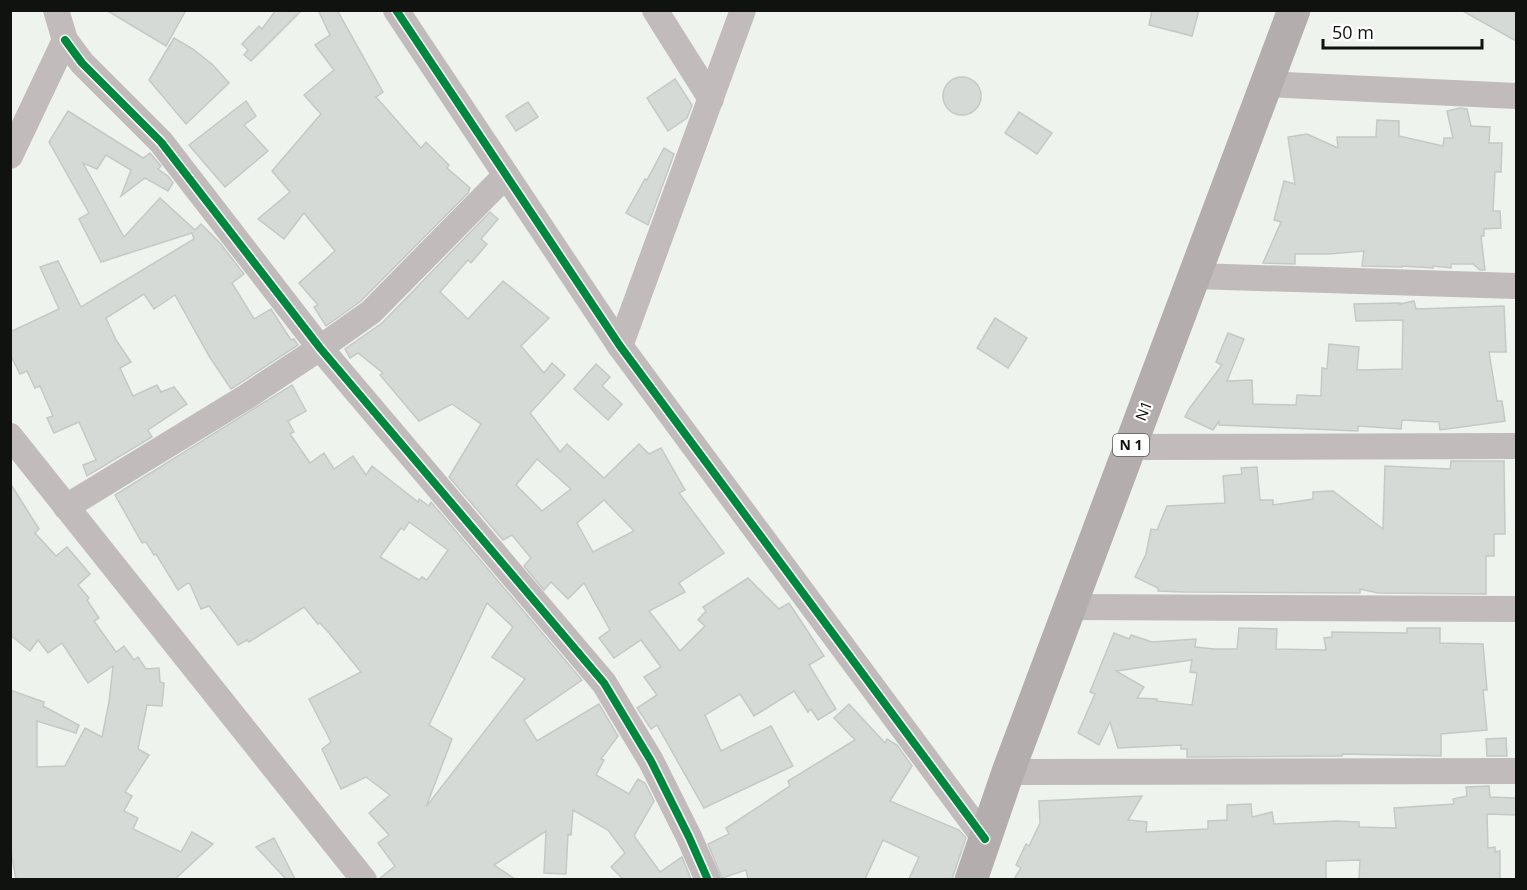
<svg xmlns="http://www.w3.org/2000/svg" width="1527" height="890" font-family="'Open Sans',sans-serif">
  <rect width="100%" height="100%" fill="#eef3ee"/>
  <g fill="#d6dad6" stroke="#c5c9c5" stroke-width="1.5" fill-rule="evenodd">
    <path d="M106,10H186L166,46Z"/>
    <path d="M276,10H302L251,61L244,55L248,50L242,44L259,26L262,29Z"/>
    <path d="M318,10H337L383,92L376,97L421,148L426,142L449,165L447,168L470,188L468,193L361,301L326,326L314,307L318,305L299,283L335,251L304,213L284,239L258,219L290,192L272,171L321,114L304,95L334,70L315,45L330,35Z"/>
    <path d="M1152,10H1199L1192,36L1149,25Z"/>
    <path d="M1461,10H1516V41Z"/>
    <path d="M174,38L193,49L213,65L229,83L186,124L149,80Z"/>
    <circle cx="962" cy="96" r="19"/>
    <path d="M675,79L692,105L687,118L668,131L647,98Z"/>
    <path d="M246,101L256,116L244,125L268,151L225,187L189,145Z"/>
    <path d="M528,102L538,117L516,131L506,116Z"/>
    <path d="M1460,108L1467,109L1471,126L1490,127L1489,143H1502L1501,172H1495L1493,211H1500L1501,228L1484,229V236H1481L1485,270H1480L1473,264H1451V268L1433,266V268L1402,266V267L1362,266L1364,251L1329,254H1295V264L1263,263L1281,222L1274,220L1284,181L1295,184L1288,137L1307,134L1338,148L1337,137H1376L1377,120L1399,121V136L1443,146L1444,138H1453L1447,111Z"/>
    <path d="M68,111L143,158L150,153L161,166L158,169L168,176L173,183L168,191L145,178L121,196L131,170L106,155L97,169L83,163L124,237L160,198L195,230L201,224L220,243L244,274L232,283L254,319L271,309L291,340L294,339L298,345L231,389L209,356L175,295L154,309L144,294L106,318L116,340L131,362L120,368L133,396L157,385L161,392L174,387L187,404L148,430L152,437L87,476L83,465L96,460L79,422L54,433L47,418L53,416L40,386L35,388L27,371L20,374L10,354V332L59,309L40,267L58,261L81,307L194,239L192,233L101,262L79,219L89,213L49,142Z"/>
    <path d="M1019,112L1052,133L1037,154L1005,133Z"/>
    <path d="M664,148L674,154L648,225L626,213L645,179L647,180Z"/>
    <path d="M490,212L498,219L481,239L487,244L471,263L468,260L440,292L468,319L503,281L549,318L521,346L544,373L552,363L565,375L530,413L560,452L567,444L604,478L639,444L649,454L661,448L685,490L679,493L724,553L679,583L685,592L649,611L680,651L705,626L698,620L706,611L703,607L748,578L779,609L789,603L824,656L809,665L836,709L818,720L811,709L808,712L794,691L754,716L740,694L705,715L721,751L771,726L793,766L704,808L657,725L651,729L637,708L657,695L644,677L661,667L641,640L614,658L599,638L610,630L584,583L568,599L551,582L544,590L524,566L531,558L512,535L503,540L449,477L481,424L452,404L419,421L380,375L383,373L358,353L350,358L345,349L382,323ZM537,459L571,489L542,511L516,485ZM604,500L634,531L593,552L577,523Z"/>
    <path d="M1414,301L1416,309L1504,306L1506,352H1489L1497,401H1502L1505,421L1440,430L1439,422L1402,420L1401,429L1358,426V431L1219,425V421L1213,430L1185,417L1189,409L1222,365L1216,362L1228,333L1244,339L1227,381L1252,380L1253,404L1296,405L1297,395L1321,396L1322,368L1327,369L1329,344L1359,347L1357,370L1402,369L1403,320L1356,321L1354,304L1400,303V304Z"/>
    <path d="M995,318L1027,338L1008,368L977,348Z"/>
    <path d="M596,364L610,377L602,386L622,404L608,420L574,389Z"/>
    <path d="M292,385L306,411L288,421L294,432L290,434L310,463L324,453L334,469L353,456L366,475L372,466L418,502L419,499L429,506L431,502L582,680L524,720L537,741L599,704L618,736L601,759L604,760L596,775L629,794L638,779L645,783L654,801L634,836L660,872L682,857L691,879H623L611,867L625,853L608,830L573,810L571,835L568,834L566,874L544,873L546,831L494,865L515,879H379L395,866L378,843L389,835L369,813L390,795L366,777L341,789L322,749L331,742L309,699L361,672L329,633L320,623L318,624L304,607L249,642L247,640L238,645L209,606L201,609L190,584L188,583L178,590L156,554L154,555L146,542L142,543L115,495ZM409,522L448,550L427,580L422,577L419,580L380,557L401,528L404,530ZM487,603L513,627L492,657L525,679L426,807L452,739L429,725Z"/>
    <path d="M1451,461H1504L1505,534H1494V556H1486V594L1378,593L1360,589V593L1185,592L1158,591V588L1135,577L1146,554L1151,529L1157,530L1167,506L1225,503L1223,476L1242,474L1241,468L1257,467L1260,500H1273V505L1313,499V492L1333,491L1383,529L1385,466L1450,469Z"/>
    <path d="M10,483L39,529L35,533L56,556L67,547L90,574L78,585L89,598L87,600L99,618L94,621L116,652L124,646L134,660L138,657L146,669L159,668L160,682L164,683L162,706L147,705L138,749L149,755L125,792L132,796L124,811L138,818L133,829L181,852L192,832L213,844L175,879H16L10,847V690L44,702L43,706L79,725L76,733L37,721V767L65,766L85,728L102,737L109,702L113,666L88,683L62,643L48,653L38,640L30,651L10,635Z"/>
    <path d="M1239,628L1277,629L1276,649L1326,650L1324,638L1332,637V632L1407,633V628H1440V643L1483,644L1487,690H1483L1487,730L1441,734V756L1342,754V756L1187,757V749H1181V745L1118,748L1110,722L1099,745L1078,733L1095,694L1090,692L1114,633L1129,639L1131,635L1152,642L1196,639L1195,647L1214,649H1237ZM1192,660L1190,672L1197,673L1192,705L1157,701V699L1137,698L1144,687L1116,671Z"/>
    <path d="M849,704L885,743L887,739L897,745L912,766L890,801L959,830L966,838L952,879H909L919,857L883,840L865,879H748L746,870L722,878L708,844L729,834L726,828L790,786L788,781L855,740L834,718Z"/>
    <path d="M1506,738L1507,756H1487L1486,739Z"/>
    <path d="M1489,786L1490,797L1516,798V815L1487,814L1488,848L1495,847V852L1500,851V879H1359L1360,860L1326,861V879H1014L1021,868L1016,865L1026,844L1029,846L1040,823L1039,801L1142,796L1128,820L1147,822L1146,832L1208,829V821L1227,820V805L1251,804L1252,817L1272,812L1274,824L1337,821L1359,822V827L1396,828L1394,808L1454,804L1453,799L1467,796L1466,787Z"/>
    <path d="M274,838L295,879H286L256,847Z"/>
  </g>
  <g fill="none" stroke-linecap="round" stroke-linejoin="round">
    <g stroke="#c1bbbc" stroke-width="26">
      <path d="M396,10L620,346L985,839"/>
      <path d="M655,10L711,99"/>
      <path d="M65,40L82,63L161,142L320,348L604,683L651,761L689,837L708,880"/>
      <path d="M1266,84L1516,96"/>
      <path d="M10,156L65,40L56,10"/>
      <path d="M1195,276L1516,286"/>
      <path d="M620,346L743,10"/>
      <path d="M10,436L364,880"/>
      <path d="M1130,447L1516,446"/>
      <path d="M66,507L246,397L320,348L371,312L506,175"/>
      <path d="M1071,607L1516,609"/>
      <path d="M1008,772L1516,771"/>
    </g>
    <path stroke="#b4adae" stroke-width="33" d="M971,880L1008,772L1294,10"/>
    <g stroke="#fff" stroke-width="11">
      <g id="cycleway">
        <path d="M396,10L620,346L985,839"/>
        <path d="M65,40L82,63L161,142L320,348L604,683L651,761L689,837L708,880"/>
      </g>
    </g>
    <use href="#cycleway" stroke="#00873e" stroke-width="8"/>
  </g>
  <g text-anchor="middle" stroke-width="4.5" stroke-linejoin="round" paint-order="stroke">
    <rect fill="#fff" stroke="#575956" stroke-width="1.5" x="1113" y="434" width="36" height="22" rx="4.5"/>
    <g font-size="14" font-weight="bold" fill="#0f120e">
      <text x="1131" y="450">N 1</text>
    </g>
    <g font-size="15" fill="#0f120e" stroke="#fff">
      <text transform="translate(1144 411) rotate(-69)" y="5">N1</text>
    </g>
  </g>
  <rect width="1527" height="890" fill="none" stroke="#0f120e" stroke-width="24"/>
  <path d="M1323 39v9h159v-9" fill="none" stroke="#0f120e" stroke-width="3"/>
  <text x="1332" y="39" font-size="18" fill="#0f120e" stroke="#ffffff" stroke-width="4.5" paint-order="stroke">50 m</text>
</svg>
